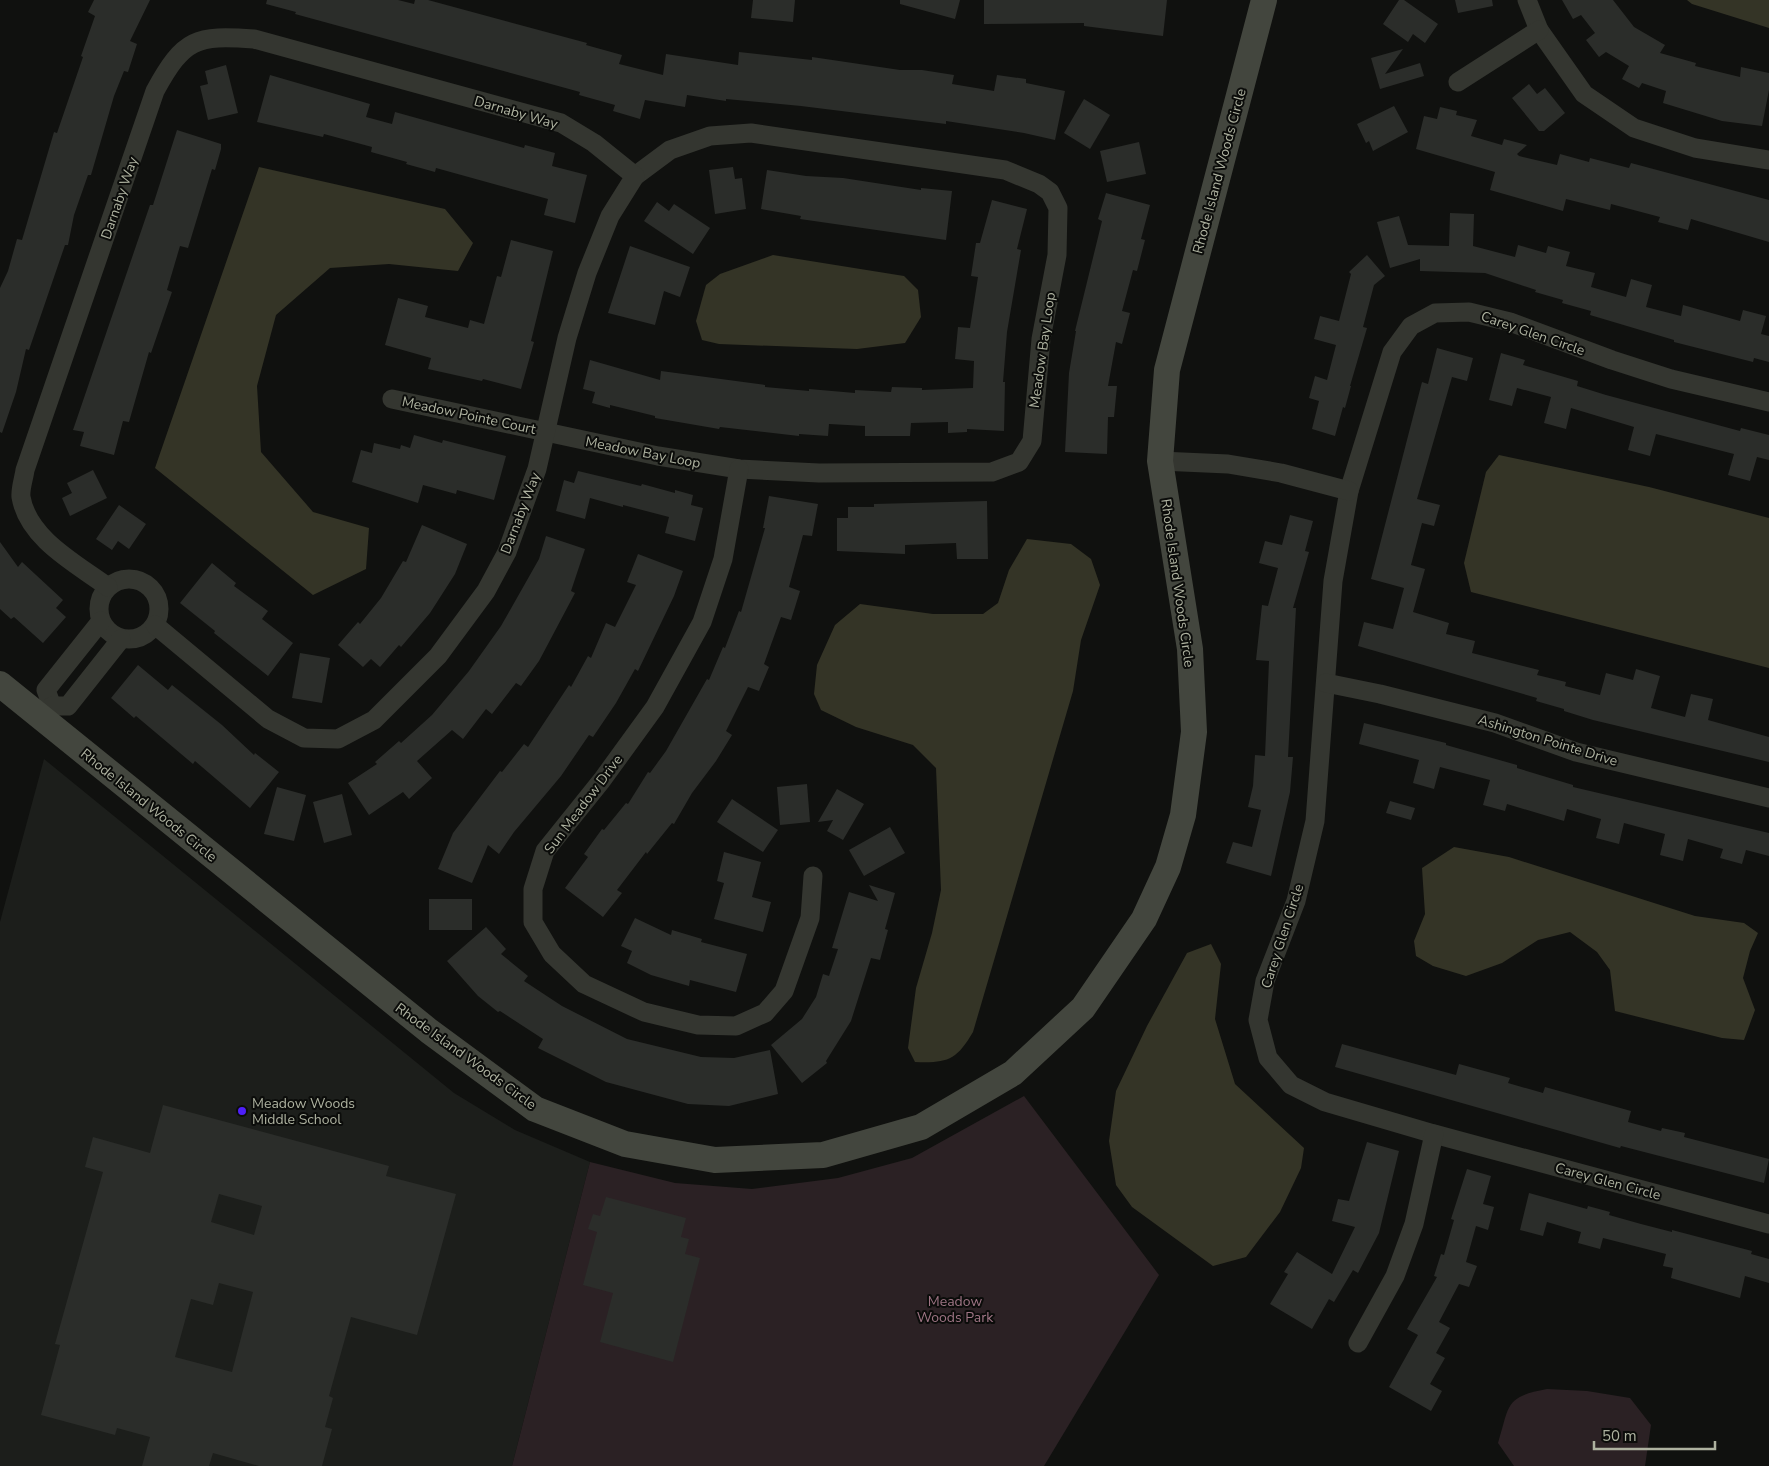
<svg xmlns="http://www.w3.org/2000/svg" width="1769" height="1466" font-family="'Nunito Sans',sans-serif">
  <rect width="100%" height="100%" fill="#10110f"/>
  <path fill="#1c1e1b" d="M44,759L454,1093L515,1130L590,1162L512,1466H0V922Z"/>
  <g fill="#2b2124">
    <path d="M1024,1096L1159,1275L1044,1466H512L590,1162L675,1183L752,1189L838,1178L912,1158Z"/>
    <path d="M1547,1389L1587,1391L1630,1398L1651,1425L1645,1466H1514L1498,1443C1510,1405 1504,1397 1547,1389Z"/>
  </g>
  <g fill="#343426">
    <path d="M1687,0H1769V28L1692,4Z"/>
    <path d="M259,167L445,209L473,243L458,271L389,264L330,268L276,315L257,386L261,452L313,512L369,528L366,569L313,595L155,468Z"/>
    <path d="M773,255L904,276L918,290L921,317L905,343L857,349L719,344L702,340L696,321L706,285L720,274Z"/>
    <path d="M1499,455L1649,487L1769,518V668L1471,592L1464,563L1486,472Z"/>
    <path d="M1027,539L1071,544L1091,559L1100,585L1081,640L1073,691L973,1032C956,1061 947,1063 915,1062L908,1048L916,988L932,933L941,890L936,768L913,745L856,727L821,710L814,694L817,665L835,625L860,604L933,614H983L998,603L1009,570Z"/>
    <path d="M1454,847L1509,857L1695,916L1744,923L1758,933L1750,951L1743,978L1755,1010L1744,1040L1722,1038L1615,1011L1610,970L1597,952L1570,932L1538,940L1502,963L1466,976L1433,966L1416,956L1414,941L1425,914L1422,868Z"/>
    <path d="M1211,944L1221,964L1215,1019L1235,1084L1304,1148L1301,1168L1280,1212L1246,1257L1213,1266L1132,1207L1116,1185L1109,1141L1116,1091L1147,1026L1187,953Z"/>
  </g>
  <g fill="#2b2d2a" fill-rule="evenodd">
    <path d="M94,0H150L130,41L137,44L128,72L124,71L114,96L91,175H88L74,215L68,245H65L29,350L26,349L16,392L2,433L0,432V288L8,271L17,239L22,240L54,132L57,133L83,57L81,56L95,16L88,12Z"/>
    <path d="M267,0H398L414,4L415,0H428L587,43L586,45L622,55L619,64L663,75L666,54L738,65L739,52L812,60V57L900,70H922L954,75L952,84L994,91L997,75L1026,79V83L1065,91L1055,140L1024,133L946,121V124L801,106L726,99V101L687,95L685,107L645,100L640,119L613,111L615,105L579,95L580,92L295,14L296,12L266,4Z"/>
    <path d="M753,0H795L793,22L751,18Z"/>
    <path d="M900,0H960L955,19L900,4Z"/>
    <path d="M984,0H1167L1163,36L1084,26V23L984,24Z"/>
    <path d="M1399,0H1404L1438,24L1425,43L1413,34L1408,42L1383,24Z"/>
    <path d="M1455,0H1492L1493,6L1458,13Z"/>
    <path d="M1562,0H1613L1634,27L1665,45L1660,53L1696,63L1695,66L1740,77L1741,67L1769,73V90L1762,126L1722,121L1663,103L1666,91L1642,83L1639,88L1622,79L1629,66L1606,52L1599,57L1586,40L1595,33L1581,15L1573,19Z"/>
    <path d="M1403,49L1385,74L1420,63L1424,76L1380,89L1371,58Z"/>
    <path d="M226,65L238,113L208,120L200,86L208,84L205,71Z"/>
    <path d="M270,75L370,104L366,117L392,124L395,112L524,148L525,145L555,153L552,166L587,175L575,223L544,215L548,199L436,168L435,172L406,164L407,162L371,152L372,147L324,134L323,137L257,122Z"/>
    <path d="M1529,84L1537,94L1545,88L1565,113L1544,131H1539L1512,98Z"/>
    <path d="M1084,99L1110,115L1090,149L1064,133Z"/>
    <path d="M1394,106L1408,132L1373,151L1369,141L1366,143L1357,124Z"/>
    <path d="M1440,107L1457,111L1456,115L1477,120L1471,136L1502,145L1504,139L1527,145L1517,154L1519,156L1557,165L1560,154L1589,162L1590,158L1629,168L1631,163L1769,200V242L1691,219L1688,230L1658,222L1660,217L1611,204L1610,210L1566,199L1563,211L1490,190L1495,172L1416,149L1424,116L1437,119Z"/>
    <path d="M177,130L221,144V149L215,170L212,169L188,248L180,246L167,290L172,292L151,353L149,352L129,422L123,421L114,455L80,446L84,432L73,430L150,205H153Z"/>
    <path d="M1139,142L1146,174L1107,182L1100,151Z"/>
    <path d="M733,167L735,179L742,178L746,209L715,214L709,170Z"/>
    <path d="M767,170L806,176L843,178L921,190V188L952,191L946,240L800,219L801,216L761,209Z"/>
    <path d="M1106,193L1150,205L1141,239L1145,240L1137,271L1133,270L1122,311L1130,313L1122,344L1116,342L1108,386H1117L1114,417H1108L1107,454L1065,452L1069,373L1076,331H1075L1102,221L1098,219Z"/>
    <path d="M992,200L1027,209L1017,249L1021,250L1007,332L1003,382H1005L1004,431L967,429V432L948,433V422L911,423L910,436H865V426L829,424L828,436L799,434V436L720,427L719,429L655,418V416L610,405V408L592,403L595,392L583,389L590,360L660,380L661,371L765,385V387L809,391V389L855,393V390L891,392L892,387L922,388V390L973,388L974,361L955,359L958,327L970,328L978,277L971,276L976,243H980Z"/>
    <path d="M657,202L669,211L674,204L710,228L693,254L644,221Z"/>
    <path d="M1450,213L1474,214L1473,246L1515,257L1518,245L1546,253L1548,246L1570,252L1566,266L1595,273L1591,287L1626,297L1631,279L1652,285L1646,307L1681,316L1683,305L1740,321L1743,310L1766,316L1761,334L1769,336V362L1754,358L1753,362L1674,342V340L1590,315L1591,311L1562,303L1563,300L1535,292L1536,290L1485,273L1420,271V259L1390,268L1377,222L1399,216L1408,245L1449,246Z"/>
    <path d="M511,240L553,251L531,341L534,342L521,389L483,379L482,381L428,369L431,358L385,345L398,298L428,306L425,317L468,328L470,320L484,324L497,276L501,277Z"/>
    <path d="M630,246L690,267L680,297L664,291L655,325L608,313Z"/>
    <path d="M1367,255L1385,276L1374,285L1363,327L1367,328L1350,386H1351L1345,408L1343,407L1335,436L1312,429L1319,401L1309,398L1315,376L1327,380L1336,345L1314,339L1320,316L1339,321L1351,274L1349,272Z"/>
    <path d="M1437,348L1473,358L1467,381L1452,377L1417,499L1440,505L1434,526L1422,523L1411,565L1425,569L1413,612L1449,623L1446,634L1475,641L1472,653L1539,670L1537,675L1566,682L1565,686L1600,695L1606,673L1633,680L1636,669L1660,676L1651,708L1685,717L1691,694L1713,699L1708,720L1769,737V762L1593,720L1564,711V709L1536,701L1537,698L1358,646L1364,622L1393,629L1404,588L1371,579L1422,382L1428,384Z"/>
    <path d="M1501,353L1525,360L1523,365L1578,381L1577,386L1606,395L1740,431L1741,428L1769,435V460L1757,457L1750,481L1728,475L1734,454L1656,434L1650,456L1628,450L1634,427L1571,408L1566,429L1544,423L1551,397L1517,388L1512,406L1489,400Z"/>
    <path d="M414,435L442,443L443,440L506,456L494,500L457,490L456,494L423,485L418,503L352,482L361,450L372,453L374,443L400,449L401,445L410,448Z"/>
    <path d="M93,470L107,498L70,516L62,498L72,493L67,483Z"/>
    <path d="M578,471L641,486L642,484L675,493V490L693,495L691,505L703,508L695,541L665,533L669,517L623,505V507L590,498L585,519L556,511L564,480L574,483Z"/>
    <path d="M769,496L818,504L812,536L803,535L789,587L800,591L791,620L781,617L764,664L769,667L759,691L748,687L726,731L732,735L716,761L692,793L674,824L672,823L647,854L646,852L617,890L622,893L603,917L565,888L588,857L584,854L602,829L604,830L626,803L628,804L648,772L650,773L666,751L707,679L709,680L723,647L725,648L739,611L741,612L765,528H763Z"/>
    <path d="M987,501L988,559H957L956,543L905,545V554L837,551V518H848V507H874V504Z"/>
    <path d="M119,505L146,524L129,549L118,541L112,550L96,539Z"/>
    <path d="M1290,515L1313,521L1305,551L1309,552L1293,608H1296L1288,757H1293L1290,792L1271,876L1226,863L1233,842L1252,847L1261,810L1248,807L1253,786L1255,755L1265,756L1269,661L1256,660L1262,605L1268,606L1278,568L1259,563L1265,541L1282,545Z"/>
    <path d="M422,525L467,544L455,574L430,613L401,647L399,645L380,667L371,659L363,667L338,645L358,622L360,624L381,598L403,561L406,562Z"/>
    <path d="M546,536L585,549L571,591L575,593L539,661L521,686L516,683L492,714L486,709L463,739L452,730L417,761L432,778L409,799L403,792L369,815L348,783L377,764L375,762L399,741L401,743L432,715L469,671L501,626L539,559Z"/>
    <path d="M0,542L18,567L22,562L63,600L56,608L66,617L43,643L14,617L11,619L0,609Z"/>
    <path d="M638,554L683,571L674,596L638,671L635,669L616,703L593,737L589,735L561,776L514,832L499,854L488,845L472,883L438,869L453,833L500,771L502,772L524,744L528,747L569,685L571,687L588,656L591,658L606,623L615,627L636,585L627,582Z"/>
    <path d="M212,563L236,583L234,586L268,611L262,619L293,643L268,676L214,633L215,631L180,603Z"/>
    <path d="M300,653L330,658L322,703L292,698Z"/>
    <path d="M138,665L168,690L172,685L222,725L254,755L255,753L279,772L250,808L195,761L193,764L136,716L134,718L111,698Z"/>
    <path d="M1364,723L1446,743V745L1517,765V768L1573,785V787L1769,833V856L1746,850L1742,864L1720,858L1723,849L1688,839L1683,861L1660,855L1665,834L1624,823L1619,844L1596,838L1601,819L1567,809L1564,821L1507,804L1505,811L1483,805L1490,780L1440,767L1434,789L1413,783L1419,760L1359,744Z"/>
    <path d="M807,784L810,822L780,825L777,787Z"/>
    <path d="M277,787L306,795L294,841L264,834Z"/>
    <path d="M837,789L864,804L843,840L827,831L833,820L818,822Z"/>
    <path d="M342,794L352,835L324,843L313,802Z"/>
    <path d="M732,799L778,830L763,852L717,822Z"/>
    <path d="M1390,801L1415,808L1411,820L1386,813Z"/>
    <path d="M890,827L905,853L864,876L849,850Z"/>
    <path d="M724,852L761,862L752,897L771,902L763,932L714,919L724,883L717,881Z"/>
    <path d="M869,885L895,893L885,929L888,930L880,960L871,958L851,1021L826,1061L827,1063L802,1083L771,1045L802,1019L816,997L823,974L829,976L838,949L832,948L849,892L878,901Z"/>
    <rect x="429" y="899" width="43" height="31"/>
    <path d="M635,918L671,935L672,930L702,939L701,942L747,954L736,992L690,980L689,986L651,975L627,963L632,951L621,946Z"/>
    <path d="M486,927L506,949L501,954L528,976L524,981L562,1006L627,1039L701,1057L734,1058L770,1050L778,1094L729,1106L688,1104L606,1082L538,1048L543,1039L500,1011L498,1012L478,996L447,961Z"/>
    <path d="M1342,1044L1456,1075L1459,1064L1510,1078L1508,1083L1543,1093L1545,1087L1631,1111L1628,1122L1661,1131L1662,1128L1685,1133L1684,1137L1769,1159L1764,1183L1621,1146L1620,1148L1335,1067Z"/>
    <path d="M163,1105L389,1166L386,1176L456,1194L417,1335L351,1317L329,1396L333,1398L325,1427L332,1429L322,1466H259L213,1453L209,1466H142L150,1437L117,1428L115,1435L41,1415L60,1345L55,1344L103,1172L85,1167L93,1137L150,1153ZM219,1194L262,1206L254,1235L211,1222ZM219,1283L253,1292L232,1372L175,1357L191,1299L213,1305Z"/>
    <path d="M1367,1142L1399,1151L1379,1233L1358,1273L1353,1270L1334,1302L1329,1299L1312,1329L1270,1304L1288,1274L1284,1272L1297,1252L1332,1274L1355,1227L1332,1221L1338,1199L1349,1201Z"/>
    <path d="M1467,1169L1491,1176L1483,1204L1494,1207L1488,1230L1476,1226L1466,1262L1477,1266L1469,1287L1459,1284L1439,1322L1450,1328L1436,1353L1445,1358L1430,1384L1442,1391L1431,1411L1389,1387L1418,1335L1407,1329L1437,1277L1434,1276L1441,1254L1444,1255L1454,1220L1451,1219Z"/>
    <path d="M1529,1193L1587,1209L1588,1206L1610,1212L1609,1215L1641,1224L1672,1232V1230L1752,1251L1751,1254L1769,1259V1283L1745,1276L1740,1298L1671,1278L1673,1268L1663,1266L1666,1254L1603,1238L1600,1249L1578,1243L1581,1232L1547,1222L1543,1236L1520,1230Z"/>
    <path d="M606,1197L686,1218L681,1237L689,1239L685,1254L700,1258L673,1362L600,1342L613,1293L583,1285L597,1232L588,1229L593,1214L600,1216Z"/>
  </g>
  <g fill="none" stroke-linecap="round" stroke-linejoin="round">
    <g stroke="#343630" stroke-width="19">
      <path d="M1527,0L1539,30L1584,94L1634,128L1695,148L1769,160"/>
      <path d="M1458,82L1539,30"/>
      <path d="M392,399L658,456L739,469L819,473L992,472L1019,462L1032,441L1041,339L1057,255L1058,208L1050,192L1039,184L1005,170L751,133L710,136L670,150L635,176"/>
      <path d="M1769,402L1671,379L1612,360L1510,322L1469,312L1435,313L1411,326L1392,352L1349,491L1333,581L1315,821L1296,901L1265,981L1258,1020L1268,1058L1291,1085L1325,1102L1434,1134L1769,1224"/>
      <path d="M1160,461L1228,464L1281,473L1349,491"/>
      <path d="M739,469L723,559L702,622L655,707L602,780L545,851L533,889V922L552,954L584,984L644,1012L698,1025L736,1026L765,1013L784,991L810,918L813,876"/>
      <circle cx="129" cy="609" r="30"/>
      <path d="M108,587C77,564 28,539 21,497C20,489 24,478 25,470L155,91C184,38 196,35 254,39L561,123L594,143L635,176L610,216L587,273L567,338L537,469L507,552L486,591L438,656L374,720L338,739L304,738L268,719L155,625"/>
      <path d="M1326,683L1380,694L1495,723L1576,752L1769,798"/>
      <path d="M52,706L46,690L101,621"/>
      <path d="M52,706H68L121,639"/>
      <path d="M1358,1343L1395,1276L1414,1224L1434,1134"/>
    </g>
    <path stroke="#43463e" stroke-width="26" d="M0,684L429,1031L535,1109L625,1144L715,1160L823,1155L921,1127L1013,1073L1083,1008L1144,919L1168,867L1183,815L1194,732L1190,649L1160,461L1167,370L1264,0"/>
  </g>
  <circle fill="#4e1ff9" stroke="#0b0c0a" stroke-width="2" cx="242" cy="1111" r="5"/>
  <g text-anchor="middle" stroke-width="4" stroke-linejoin="round" paint-order="stroke">
    <g font-size="14" fill="#aeb2a0" stroke="#0b0c0a">
      <text transform="translate(516 112) rotate(16)" y="5">Darnaby Way</text>
      <text transform="translate(1219 171) rotate(-75)" y="5">Rhode Island Woods Circle</text>
      <text transform="translate(119 198) rotate(-71)" y="5">Darnaby Way</text>
      <text transform="translate(1533 333) rotate(19)" y="5">Carey Glen Circle</text>
      <text transform="translate(1042 350) rotate(-82)" y="5">Meadow Bay Loop</text>
      <text transform="translate(469 415) rotate(12)" y="5">Meadow Pointe Court</text>
      <text transform="translate(643 452) rotate(11)" y="5">Meadow Bay Loop</text>
      <text transform="translate(520 513) rotate(-69)" y="5">Darnaby Way</text>
      <text transform="translate(1178 583) rotate(82)" y="5">Rhode Island Woods Circle</text>
      <text transform="translate(1548 740) rotate(17)" y="5">Ashington Pointe Drive</text>
      <text transform="translate(583 804) rotate(-53)" y="5">Sun Meadow Drive</text>
      <text transform="translate(149 805) rotate(39)" y="5">Rhode Island Woods Circle</text>
      <text transform="translate(1282 936) rotate(-72)" y="5">Carey Glen Circle</text>
      <text transform="translate(466 1056) rotate(36)" y="5">Rhode Island Woods Circle</text>
      <text transform="translate(1608 1181) rotate(15)" y="5">Carey Glen Circle</text>
    </g>
    <g font-size="14" fill="#aeb2a0" stroke="#0b0c0a" text-anchor="start">
      <text x="252" y="1108">Meadow Woods<tspan x="252" dy="16">Middle School</tspan></text>
    </g>
    <g font-size="14" fill="#9f7585" stroke="#0b0c0a">
      <text x="955" y="1306">Meadow<tspan x="955" dy="16">Woods Park</tspan></text>
    </g>
  </g>
  <path d="M1594 1441v8h121v-8" fill="none" stroke="#aeb2a0" stroke-width="2.5"/>
  <text x="1602" y="1441" font-size="15" fill="#aeb2a0" stroke="#0b0c0a" stroke-width="4" paint-order="stroke">50 m</text>
</svg>
